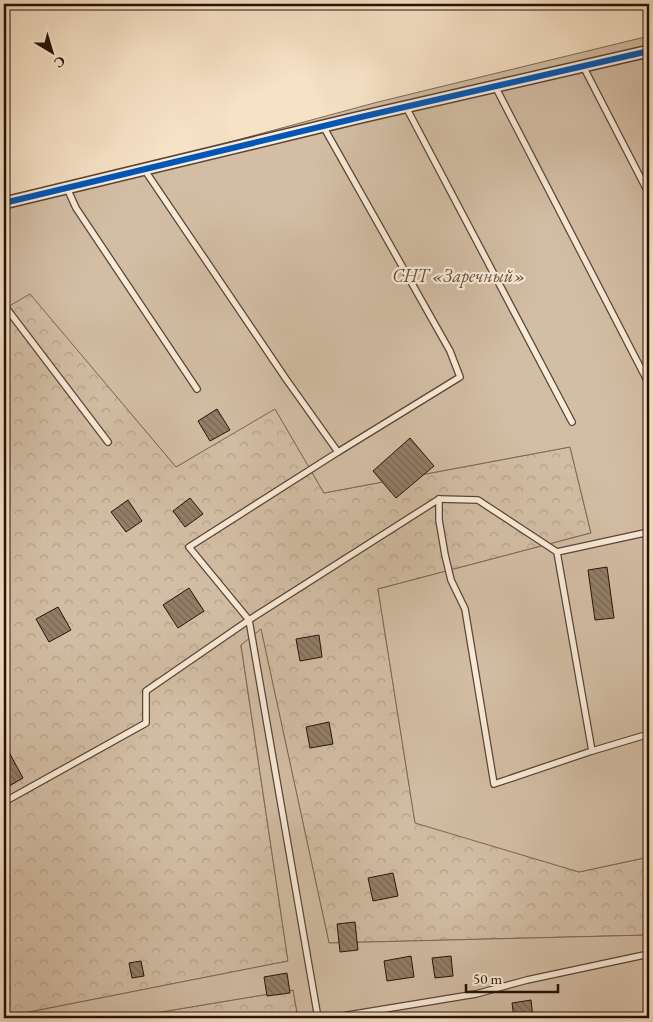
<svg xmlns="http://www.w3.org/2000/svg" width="653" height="1022" font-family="'EB Garamond',serif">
  <defs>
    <pattern id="forest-crowns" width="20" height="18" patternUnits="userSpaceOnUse" patternTransform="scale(1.25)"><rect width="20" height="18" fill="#d3bea5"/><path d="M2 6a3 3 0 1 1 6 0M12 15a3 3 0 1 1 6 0" fill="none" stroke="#b5a28d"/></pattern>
    <pattern id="building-back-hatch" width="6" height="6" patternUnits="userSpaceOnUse" patternTransform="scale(1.25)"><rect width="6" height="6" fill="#937e69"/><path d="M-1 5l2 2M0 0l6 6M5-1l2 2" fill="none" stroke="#786654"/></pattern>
  </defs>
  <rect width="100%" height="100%" fill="#f7e2c6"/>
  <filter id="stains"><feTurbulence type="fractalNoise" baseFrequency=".004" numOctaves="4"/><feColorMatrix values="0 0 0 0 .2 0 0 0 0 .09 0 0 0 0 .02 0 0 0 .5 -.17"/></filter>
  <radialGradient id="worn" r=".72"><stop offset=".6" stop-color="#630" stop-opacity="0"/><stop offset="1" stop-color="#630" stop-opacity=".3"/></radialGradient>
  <g fill="url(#forest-crowns)" stroke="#7c6855">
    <path d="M30,293L176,467L275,408L324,493L570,447L591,533L378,589L415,822L579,872L649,857V935L329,943L261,630L241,645L288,961L4,1017V309Z"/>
    <path d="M293,990L298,1018H125Z"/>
  </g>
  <g fill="#d3bea5" stroke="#7c6855">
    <path d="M649,36V857L579,872L415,823L378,589L591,533L570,447L324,493L275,409L176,467L30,294L4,309V203L378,102Z"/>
    <path d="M261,629L329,943L649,935V1018H298L293,990L125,1018H4V1017L288,961L241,645Z"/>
  </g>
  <g fill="url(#building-back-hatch)" stroke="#261105">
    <path d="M217,409L230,430L210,441L198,421Z"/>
    <path d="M410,438L434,466L396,498L373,471Z"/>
    <path d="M190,498L203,514L185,527L173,511Z"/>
    <path d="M128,500L142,521L126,532L111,512Z"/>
    <path d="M607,567L614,618L595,620L588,570Z"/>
    <path d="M189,588L204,611L178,628L163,605Z"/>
    <path d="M58,607L71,630L49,642L36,619Z"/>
    <path d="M319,635L322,657L300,661L296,639Z"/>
    <path d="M329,722L333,744L310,748L306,727Z"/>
    <path d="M4,743L23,778L4,789Z"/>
    <path d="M393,873L398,896L373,901L368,878Z"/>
    <path d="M355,922L358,950L340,952L337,924Z"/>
    <path d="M411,956L414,977L387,981L384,961Z"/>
    <path d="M451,956L453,976L435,978L432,958Z"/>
    <path d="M141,961L144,976L132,978L129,963Z"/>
    <path d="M287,973L290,993L267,996L264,977Z"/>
    <path d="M531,1000L533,1018H514L512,1003Z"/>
  </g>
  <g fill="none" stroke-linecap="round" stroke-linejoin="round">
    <g stroke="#5a4535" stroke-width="8">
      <g id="lane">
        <path d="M583,66L649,194"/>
        <path d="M495,86L649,384"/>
        <path d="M406,107L572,422"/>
        <path d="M323,126L450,351L460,377L338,452"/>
        <path d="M144,169L286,379L338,452L189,547L249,620L318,1018"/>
        <path d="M67,188L76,208L197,389"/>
        <path d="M4,305L108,442"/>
        <path d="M439,499L478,500L557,552"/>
        <path d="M592,751L649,734"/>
        <path d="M4,802L146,723V691L249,620L439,499V520L445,555L451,580L465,609L494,784L592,751L557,552L649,532"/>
        <path d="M330,1018L476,994L527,980L649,954"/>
      </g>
    </g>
    <g stroke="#5a4535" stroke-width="14">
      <path id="street" d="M4,203L361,117L649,51"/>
    </g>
    <use href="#lane" stroke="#faecda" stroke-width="5.5"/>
    <use href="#street" stroke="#faecda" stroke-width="11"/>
    <g stroke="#faecda" stroke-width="9">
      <path id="cycleway" d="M4,203L361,117L649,51"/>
    </g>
    <use href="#cycleway" stroke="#0057b8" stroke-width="6"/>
  </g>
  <g text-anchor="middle" stroke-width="4.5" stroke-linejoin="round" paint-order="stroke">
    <g font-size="18" font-style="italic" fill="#634e3d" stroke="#faecda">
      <text x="459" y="282">СНТ «Заречный»</text>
    </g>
  </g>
  <rect width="653" height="1022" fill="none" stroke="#f7e2c6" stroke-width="20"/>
  <rect x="5" y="5" width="643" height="1012" fill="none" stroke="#261105" stroke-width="2.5"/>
  <rect x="10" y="10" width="633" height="1002" fill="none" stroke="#261105"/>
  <g transform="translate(52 52) rotate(142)" stroke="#faecda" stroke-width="4" paint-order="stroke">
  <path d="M0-4L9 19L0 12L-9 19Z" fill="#261105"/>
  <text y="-8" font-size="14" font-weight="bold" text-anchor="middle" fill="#261105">С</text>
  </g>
  <path d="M466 984v8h92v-8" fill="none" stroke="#261105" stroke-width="2.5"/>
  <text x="473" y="984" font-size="15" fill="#261105" stroke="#faecda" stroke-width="4" paint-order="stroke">50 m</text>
  <rect width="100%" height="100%" filter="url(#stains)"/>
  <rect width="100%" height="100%" fill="url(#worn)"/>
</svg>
